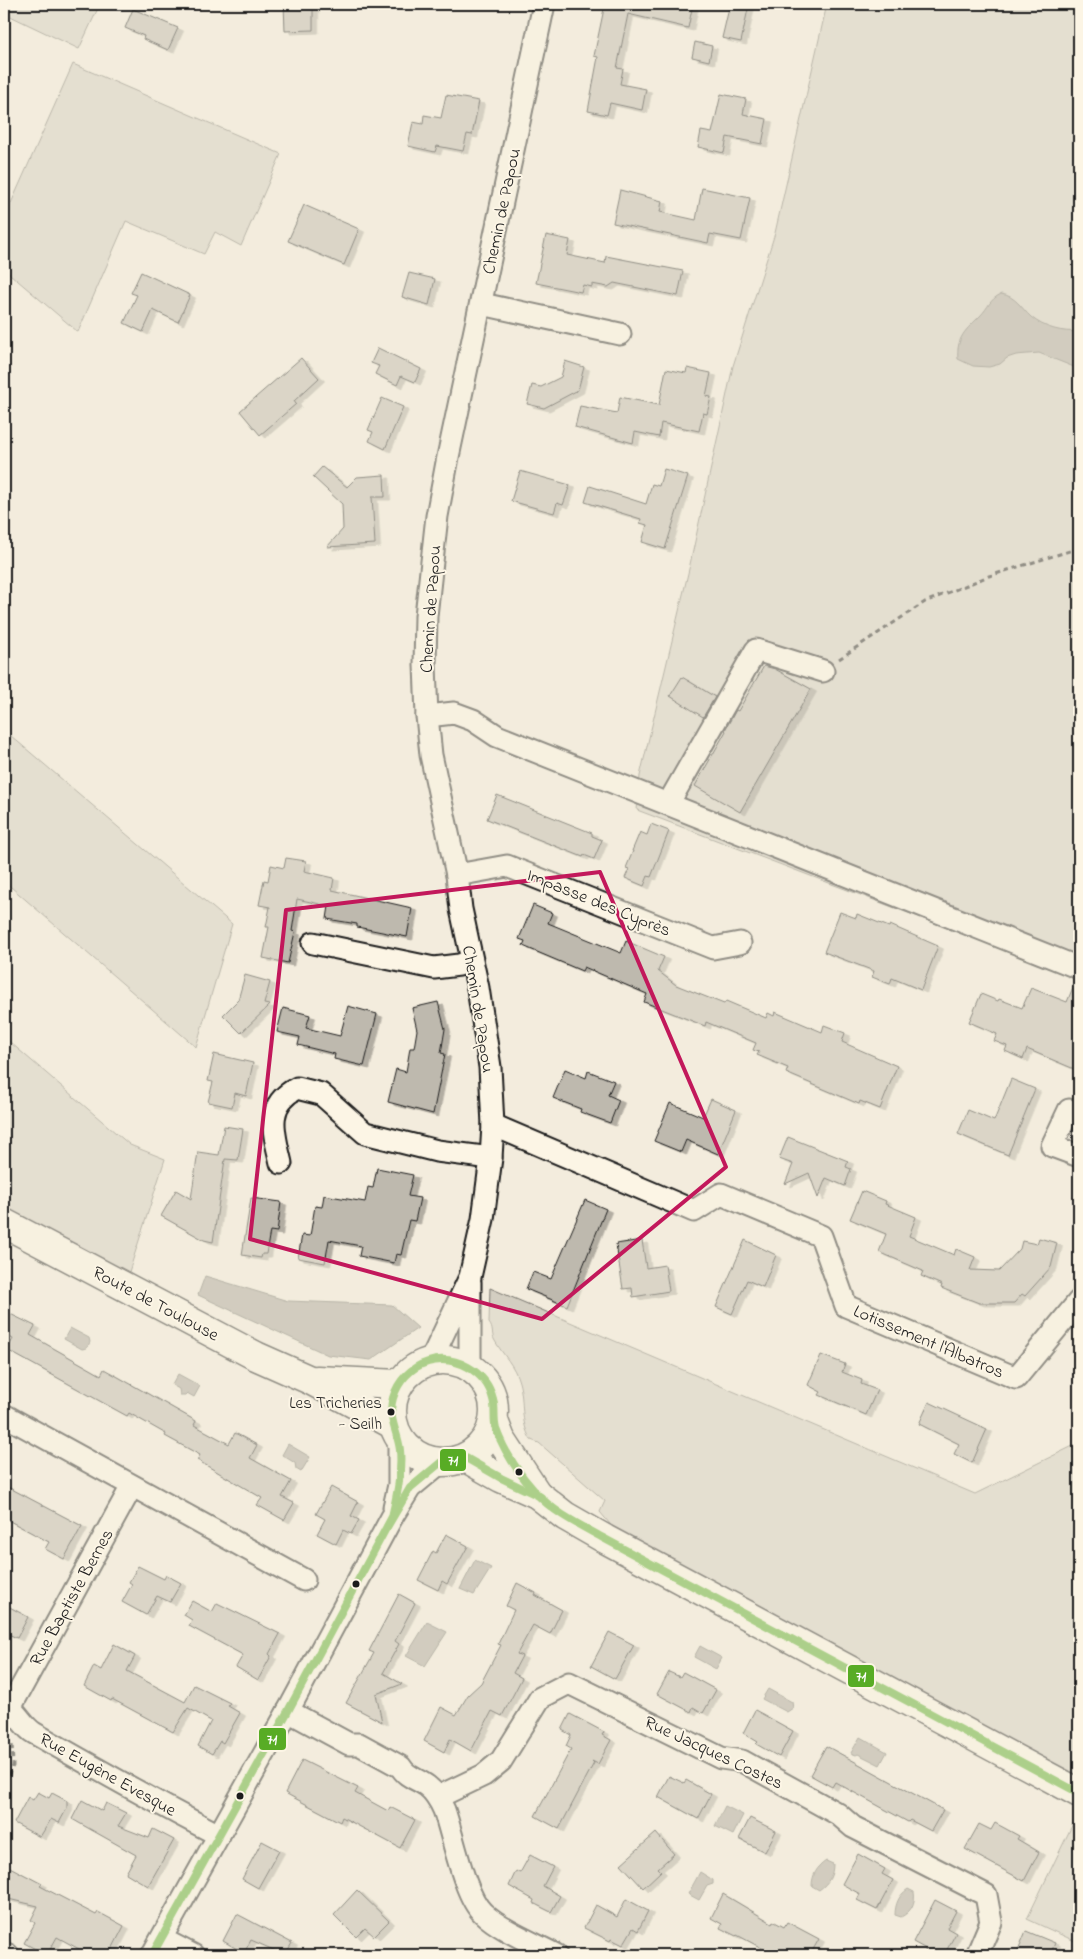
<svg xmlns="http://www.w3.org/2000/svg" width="1083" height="1959" font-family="'Indie Flower',sans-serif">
  <defs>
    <filter id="shadow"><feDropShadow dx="5.5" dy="3" stdDeviation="0" flood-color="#0004"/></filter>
  </defs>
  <rect width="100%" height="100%" fill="#f3ecdd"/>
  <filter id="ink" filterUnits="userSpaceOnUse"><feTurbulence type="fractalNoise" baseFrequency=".02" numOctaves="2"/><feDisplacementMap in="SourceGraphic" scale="10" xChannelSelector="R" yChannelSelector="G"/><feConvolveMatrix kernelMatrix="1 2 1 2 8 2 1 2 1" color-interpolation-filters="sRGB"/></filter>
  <g filter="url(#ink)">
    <g fill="#d3cec1" stroke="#78756e">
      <path d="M4,4H100L79,49L4,13Z"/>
      <path d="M827,4H1079V978L637,810L640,776L689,569L733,366L775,233Z"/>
      <path d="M73,64L281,154L241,246L215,232L204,254L126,221L78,332L4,269V219Z"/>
      <path d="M4,730L232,924L196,1047L4,881Z"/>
      <path d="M4,1037L130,1145L165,1159L128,1275L4,1209Z"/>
      <path d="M490,1288L975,1494L1079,1443V1779L620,1536L600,1512L605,1501L539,1443L531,1440C519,1420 525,1403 519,1382C515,1366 503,1355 495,1341C491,1335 494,1329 489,1323Z"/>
      <path d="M1079,1811V1943L1027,1919Z"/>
    </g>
    <g fill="#aaa59b" stroke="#716e68">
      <path d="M1001,294C1016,296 1021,308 1031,317C1044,328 1063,333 1079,331V369L1039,353L1016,355L1007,358L1000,364L989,367L973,366L958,359C956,337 966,330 980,316C989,307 989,300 1001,294Z"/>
      <path d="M205,1276L288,1301L392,1305L418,1328L371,1360L328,1355L198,1295Z"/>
      <path d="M70,1328L89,1338L90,1342L87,1348L82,1349L64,1339Z"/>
      <path d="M178,1374L200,1386L194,1397L187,1393L185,1395H180L179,1389L172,1385Z"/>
      <path d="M288,1444L310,1457L301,1472L296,1469L295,1463L282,1455Z"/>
      <path d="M475,1560L491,1568L474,1595L460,1589Z"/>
      <path d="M427,1622L447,1632L425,1666L406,1656Z"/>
      <path d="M700,1646L722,1658L716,1669L694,1657Z"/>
      <path d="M768,1689L792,1702L793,1708L787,1712L762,1699Z"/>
      <path d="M860,1737L887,1752L880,1765L858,1754L856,1755L851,1753Z"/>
      <path d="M725,1806L743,1815L733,1835L715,1826Z"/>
      <path d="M826,1861L833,1864C833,1875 829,1883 819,1890L812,1886C812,1875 817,1867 826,1861Z"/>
      <path d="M700,1872L713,1880V1884L707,1886L699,1900L688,1894Z"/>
      <path d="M908,1889L914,1892C916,1903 911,1912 901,1917L895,1915C895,1904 899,1895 908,1889Z"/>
    </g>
    <g fill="#beb9ae" stroke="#1c1c1c" filter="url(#shadow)">
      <path d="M284,4L313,5V30L285,31Z"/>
      <path d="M605,4H693L688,28L628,14L617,68L623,69L620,84L646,89L642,110L610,103L607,115L588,111L598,57L594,56Z"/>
      <path d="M730,4H749L741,42L722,38Z"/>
      <path d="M133,9L178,28L168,50L143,39L144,36L125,28Z"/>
      <path d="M695,42L712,46L709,61L692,57Z"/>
      <path d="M721,94L746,99L743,114L767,119L762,144L727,137L724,153L698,147L701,131L712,133Z"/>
      <path d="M446,95L479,101L472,135L467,134L463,151L437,146L435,152L408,146L413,122L423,124L424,115L441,118Z"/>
      <path d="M702,188L750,198L741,240L710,234L708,243L613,223L620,190L662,201L660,212L696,220Z"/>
      <path d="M304,205L359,229L344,265L288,241Z"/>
      <path d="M546,235L570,240L567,255L605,263L606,256L683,271L678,296L614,283L608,287L592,284V287L583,285L581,292L536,283Z"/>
      <path d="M141,272L190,295L178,322L153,310L143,332L124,323L137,295L131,293Z"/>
      <path d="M409,273L435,279L429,305L402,297Z"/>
      <path d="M378,348L421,369L415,382L401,376L397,385L375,374L379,366L371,363Z"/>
      <path d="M301,358L319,378L294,401L296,404L260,435L240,411Z"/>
      <path d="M565,361L584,367L578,390L544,408L527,404L532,385L541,387L561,377Z"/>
      <path d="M687,368L711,373L706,396L711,397L707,414L703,413L699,431L661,423L659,437L635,432L633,443L575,427L580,406L617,413L620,397L659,405L666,369L686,373Z"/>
      <path d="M382,398L403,407L385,449L369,441L373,432L368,430Z"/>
      <path d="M322,467L347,487L357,477L384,475L385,497H372L375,544L327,547L343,529L342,504L313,477Z"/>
      <path d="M664,469L688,476L665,549L642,542L647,525L640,523L641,519L585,502L590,486L646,504L652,484L659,486Z"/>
      <path d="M520,471L570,485L563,505L557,503L554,513L511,501Z"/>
      <path d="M764,666L775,669L811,689L740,812L695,786L726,731L725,730L736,710L738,711Z"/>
      <path d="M682,677L715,697L703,717L670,696Z"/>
      <path d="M497,795L592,833V836L602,840L594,859L584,855L583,857L487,819Z"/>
      <path d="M651,824L669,831L651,877L648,876L644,886L625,878L629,869L626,868L633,851H632L640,832L647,835Z"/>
      <path d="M286,858L306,861L304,871L334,878L332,890L412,908L407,937L357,927V924L327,919L329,906L297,899L292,931L295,932L288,963L263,958L269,927H266L270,907L259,905L264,880L268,881L271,865L284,868Z"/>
      <path d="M533,905L552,913L548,923L621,953L626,941L664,957L658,971L676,985L724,1004L726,1001L766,1018L768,1013L774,1016L775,1012L822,1032L824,1025L845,1033L842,1042L897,1066L880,1109L860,1101L859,1104L786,1073L788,1068L757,1055L759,1052L753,1050L756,1043L706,1022L705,1026L644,1002L647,994L584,967L582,971L523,946L525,941L519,939Z"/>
      <path d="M840,912L856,918L857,914L889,927L890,925L938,946L921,990L892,978L890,984L872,977L874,971L824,952Z"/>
      <path d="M245,975L270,982L264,1004L270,1005L241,1033L223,1015L238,1000Z"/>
      <path d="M1076,980H1079V1071L1027,1049L1023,1059L1005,1051L1007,1046L994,1041L997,1034L969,1022L981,994L998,1001L999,999L1022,1008L1031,988L1067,1002Z"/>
      <path d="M438,1002L445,1029L441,1053L445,1054L433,1114L388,1102L396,1069L406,1072L410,1048H414L417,1030L412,1008Z"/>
      <path d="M348,1006L377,1014L364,1066L334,1059L335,1054L298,1045L300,1037L277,1032L283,1008L310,1015L306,1028L340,1036Z"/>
      <path d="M214,1054L253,1063L246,1096L235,1093L232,1107L208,1102L213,1082L208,1081Z"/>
      <path d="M565,1069L586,1078L588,1071L614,1081L608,1095L619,1100L610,1123L580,1112L581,1109L553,1098Z"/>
      <path d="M1011,1079L1035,1089L1008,1155L958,1134L968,1110L994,1121Z"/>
      <path d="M711,1099L736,1110L718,1154L686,1140L681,1152L654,1141L670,1103L703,1117Z"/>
      <path d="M224,1126L243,1129L238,1160L225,1159L213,1242L204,1240L161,1216L176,1190L191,1199L198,1152L219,1155Z"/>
      <path d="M788,1137L848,1161L846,1167L851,1169L845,1186L826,1178L818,1198L809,1173L785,1184L793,1164L779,1159Z"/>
      <path d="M377,1168L413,1175L408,1196L420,1198L415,1221L409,1220L401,1255L396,1254L394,1263L359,1256L361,1246L329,1240L325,1263L298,1258L302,1235L310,1236L315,1206L322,1207L324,1195L365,1202L368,1187L373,1188Z"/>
      <path d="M862,1191L886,1201L885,1204L916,1217L909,1236L954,1255L956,1249L975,1257L970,1270L999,1271L1020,1249L1022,1241L1037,1244L1039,1238L1057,1243L1051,1267L1025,1296L1022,1294L1014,1303H979L941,1288L942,1285L921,1276L923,1271L879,1252L886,1234L850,1219Z"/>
      <path d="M251,1198L281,1202L277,1232L270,1231L266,1254H262L261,1258L242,1255Z"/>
      <path d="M585,1200L606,1209L567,1306L526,1289L533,1272L551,1279Z"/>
      <path d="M642,1240L646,1268L665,1265L669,1291L633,1297L632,1288L623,1289L616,1244Z"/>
      <path d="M745,1240L776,1255L763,1287L747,1280L732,1314L716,1307Z"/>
      <path d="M4,1311L35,1326L30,1335L101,1375L104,1369L196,1421L194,1425L229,1444L235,1433L257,1445L250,1458L291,1481L282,1497L294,1503L284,1520L257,1505L262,1498L197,1460L200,1455L165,1436L166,1434L129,1413L127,1416L7,1350L13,1339L4,1334Z"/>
      <path d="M821,1355L845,1364L842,1372L862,1380L861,1384L877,1390L866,1415L819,1395L821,1392L808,1385Z"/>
      <path d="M929,1402L987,1429L972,1463L954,1454L959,1444L919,1424Z"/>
      <path d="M4,1485L82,1526L64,1559L45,1549L49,1542L4,1518Z"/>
      <path d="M331,1487L358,1502L351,1516L359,1520L351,1534L343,1530L336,1544L317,1534L325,1519L316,1514Z"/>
      <path d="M446,1534L468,1546L447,1584L442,1581L438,1590L418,1580L433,1551L436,1553Z"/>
      <path d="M138,1566L164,1579L166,1575L181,1583L170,1602L157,1596L146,1615L122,1602L132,1584L129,1582Z"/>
      <path d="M517,1583L536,1593L535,1595L562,1610L550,1634L533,1625L517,1654L522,1656L513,1673L522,1678L502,1716L492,1711L471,1751L450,1739L444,1752L424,1741L441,1707L456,1715L468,1695L481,1683L501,1645L498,1644L514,1610L506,1606Z"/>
      <path d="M399,1594L415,1603L395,1641L399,1644L383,1673L402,1684L376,1694L382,1722L346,1703L374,1653L369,1651Z"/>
      <path d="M192,1601L212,1612L217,1603L280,1634L269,1654L271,1656L258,1680L236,1667L243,1655L189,1626L192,1620L184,1615Z"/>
      <path d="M4,1604L28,1617L17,1638L4,1632Z"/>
      <path d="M609,1632L634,1645L615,1679L591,1666Z"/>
      <path d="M114,1644L135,1656L127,1671L185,1702L194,1685L230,1703L228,1706L240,1713L223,1743L220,1741L212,1754L198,1746L211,1721L188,1708L173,1732L112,1699L111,1701L84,1686L94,1666L101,1670Z"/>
      <path d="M669,1672L680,1677L683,1672L716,1690L703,1713L693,1707L691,1712L657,1694Z"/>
      <path d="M755,1710L793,1731L779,1757L756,1744L758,1742L743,1733Z"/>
      <path d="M570,1714L604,1732L602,1735L611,1740L598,1764L592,1761L594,1763L559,1829L535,1816L571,1749L566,1746L571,1735L562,1730Z"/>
      <path d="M826,1746L943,1810L931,1831L910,1820L908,1822L835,1782L832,1787L810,1775Z"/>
      <path d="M302,1760L358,1788L355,1793L388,1811L390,1807L415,1820L400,1848L342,1817L340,1822L285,1793Z"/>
      <path d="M669,1776L684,1783L686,1780L711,1794L698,1819L658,1797Z"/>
      <path d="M38,1792L49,1798L52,1793L67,1801V1808L59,1823L51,1819L40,1837L14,1823L28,1797L33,1800Z"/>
      <path d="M82,1800L102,1811L106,1803L126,1813L118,1826L149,1838L153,1829L174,1840L148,1886L126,1873L136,1855L72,1819Z"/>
      <path d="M750,1818L776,1831L765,1852L739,1839Z"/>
      <path d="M995,1823L1019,1836L1017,1839L1039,1852L1024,1881L965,1849L979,1824L991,1830Z"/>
      <path d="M656,1833L674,1854L658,1868L661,1871L643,1888L621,1864Z"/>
      <path d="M262,1841L279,1850L258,1888L242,1879Z"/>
      <path d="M858,1854L885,1869L882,1874L893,1880L877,1910L857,1900L860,1894L842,1884Z"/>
      <path d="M530,1855L553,1867L543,1886L560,1896L551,1912L533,1903L534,1900L509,1886L516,1871L520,1873Z"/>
      <path d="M4,1864L42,1884L40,1886L96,1915L98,1912L124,1926L109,1955H90L57,1937L47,1955L24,1943L35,1923L31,1920L38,1906L4,1898Z"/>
      <path d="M357,1890L389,1921L374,1936L365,1928L356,1937L334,1915Z"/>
      <path d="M723,1894L772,1923L773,1921L784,1927L787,1922L819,1939L810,1955H775L737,1935L736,1936L720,1928L722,1924L711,1918Z"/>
      <path d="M626,1899L648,1911L638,1931L633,1928L623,1945L611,1939L610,1941L584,1928L596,1905L617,1917Z"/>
      <path d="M935,1900L956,1911L947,1928L956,1933L944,1955H923L926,1949L913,1942Z"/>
      <path d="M237,1914L292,1943L285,1955L251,1940L244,1953L223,1941Z"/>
      <path d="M1026,1931L1055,1943L1050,1955H1016Z"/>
    </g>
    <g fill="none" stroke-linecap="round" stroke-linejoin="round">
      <g stroke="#1c1c1c" stroke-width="25">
        <g id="minor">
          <path d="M482,304L620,334"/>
          <path d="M427,716L454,713L473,720L497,736L1079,968"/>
          <path d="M668,804L756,650L823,671"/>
          <path d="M457,875L507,866L713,948L740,943"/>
          <path d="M313,943L434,968L459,965L472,961"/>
          <path d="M1079,1115L1069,1110L1052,1146L1079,1156"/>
          <path d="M493,1125L694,1211L721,1194L821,1236L846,1306L1016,1378L1079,1301"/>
          <path d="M281,1163C274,1133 264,1105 297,1088L321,1094L365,1133L437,1151L491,1158"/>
          <path d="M470,1282V1367"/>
          <path d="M431,1360L470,1277L483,1219L491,1158L493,1125L490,1067L478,988L461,909L457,875L431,755L427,716L425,665L426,616L437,516L448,457L544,4"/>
          <path d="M4,1415L304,1580"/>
          <path d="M394,1507L399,1485V1440"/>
          <path d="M4,1705C17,1710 22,1726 34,1733C95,1768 156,1803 219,1835"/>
          <path d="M10,1708L132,1486"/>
          <path d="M288,1711L349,1744H359L401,1767C406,1777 418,1779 427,1786C435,1792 440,1801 444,1810C453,1835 464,1896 483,1913C499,1929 535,1944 556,1955"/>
          <path d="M438,1797L484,1775L501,1761L540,1698L569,1683L721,1758L742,1761L838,1814L853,1827L986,1895L991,1922L977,1955"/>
          <path d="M162,1939L193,1955"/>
          <path d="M4,1953L8,1955"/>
          <path d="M152,1955L288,1711L392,1517L410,1488L440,1463"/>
        </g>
      </g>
      <g stroke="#1c1c1c" stroke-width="31">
        <g id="major">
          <path d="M4,1223L256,1356L310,1380L392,1424"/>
          <circle cx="443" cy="1411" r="51"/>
          <path d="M317,1380L398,1384"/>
          <path d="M494,1421L501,1439L537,1494"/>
          <path d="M466,1458L501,1478L537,1494L565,1516L605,1539L1079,1793"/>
        </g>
      </g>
      <g stroke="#1c1c1c" stroke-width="3" stroke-dasharray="5 4" stroke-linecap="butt">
        <path d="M839,659L925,602L989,576L1079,548"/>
        <path d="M4,1784L13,1766L12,1742"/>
      </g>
      <use href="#minor" stroke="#fcf5e5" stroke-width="21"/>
      <use href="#major" stroke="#fcf5e5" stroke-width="28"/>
      <g stroke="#fcf5e5" stroke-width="11">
        <g id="bus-1">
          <path d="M387,1527L410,1488L440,1463L466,1458L501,1478L541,1497"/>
          <path d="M152,1955L288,1711L392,1517C397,1495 402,1472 400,1450C398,1432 387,1417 393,1398C398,1381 411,1367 428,1362C455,1354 486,1371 493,1399C496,1409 493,1419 496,1429C504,1451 520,1475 536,1493C554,1513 582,1526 605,1539L1079,1793"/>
        </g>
      </g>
      <use href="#bus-1" stroke="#58ac25" stroke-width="8"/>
    </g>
  </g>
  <path d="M0 0H1083V1959H0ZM600,872L726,1167L542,1319L250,1239L286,910Z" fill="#f3ecdd" fill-opacity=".55" fill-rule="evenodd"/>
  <path fill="none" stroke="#c2185b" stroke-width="4" stroke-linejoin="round" d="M600,872L726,1167L542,1319L250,1239L286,910Z"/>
  <g fill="#1c1c1c" stroke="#fcf5e5" stroke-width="2">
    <circle cx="391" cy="1412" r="4.5"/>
    <circle cx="519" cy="1472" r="4.5"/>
    <circle cx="356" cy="1584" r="4.5"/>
    <circle cx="240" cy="1796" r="4.5"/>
  </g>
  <g text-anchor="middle" stroke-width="4" stroke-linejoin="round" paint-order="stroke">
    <g font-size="17" fill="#1c1c1c" stroke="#fcf5e5" text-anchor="end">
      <text x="382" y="1408">Les Tricheries<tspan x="382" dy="21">- Seilh</tspan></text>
    </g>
    <g font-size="18" fill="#1c1c1c" stroke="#fcf5e5">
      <text transform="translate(501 211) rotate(-78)" y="6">Chemin de Papou</text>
      <text transform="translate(430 609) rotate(-86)" y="6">Chemin de Papou</text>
      <text transform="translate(599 902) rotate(22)" y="6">Impasse des Cyprès</text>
      <text transform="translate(479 1009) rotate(81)" y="6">Chemin de Papou</text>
      <text transform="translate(156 1303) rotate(28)" y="6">Route de Toulouse</text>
      <text transform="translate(929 1341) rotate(23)" y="6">Lotissement l'Albatros</text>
      <text transform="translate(71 1597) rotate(-61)" y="6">Rue Baptiste Bernes</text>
      <text transform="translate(714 1752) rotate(25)" y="6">Rue Jacques Costes</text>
      <text transform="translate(108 1774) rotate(29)" y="6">Rue Eugène Evesque</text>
    </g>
  </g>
  <g stroke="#fcf5e5" stroke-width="2">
    <rect x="439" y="1448" width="28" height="24" rx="5" fill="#58ac25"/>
    <rect x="847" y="1664" width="28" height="24" rx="5" fill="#58ac25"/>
    <rect x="258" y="1727" width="29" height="24" rx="5" fill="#58ac25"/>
  </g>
  <g font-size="14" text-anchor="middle" font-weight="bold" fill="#fff">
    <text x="453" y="1465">71</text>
    <text x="861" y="1681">71</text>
    <text x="272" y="1744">71</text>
  </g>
  <rect width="1083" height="1959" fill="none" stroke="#fcf5e5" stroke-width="20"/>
  <rect x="10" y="10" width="1063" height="1939" fill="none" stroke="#1c1c1c" stroke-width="2" filter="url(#ink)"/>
</svg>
